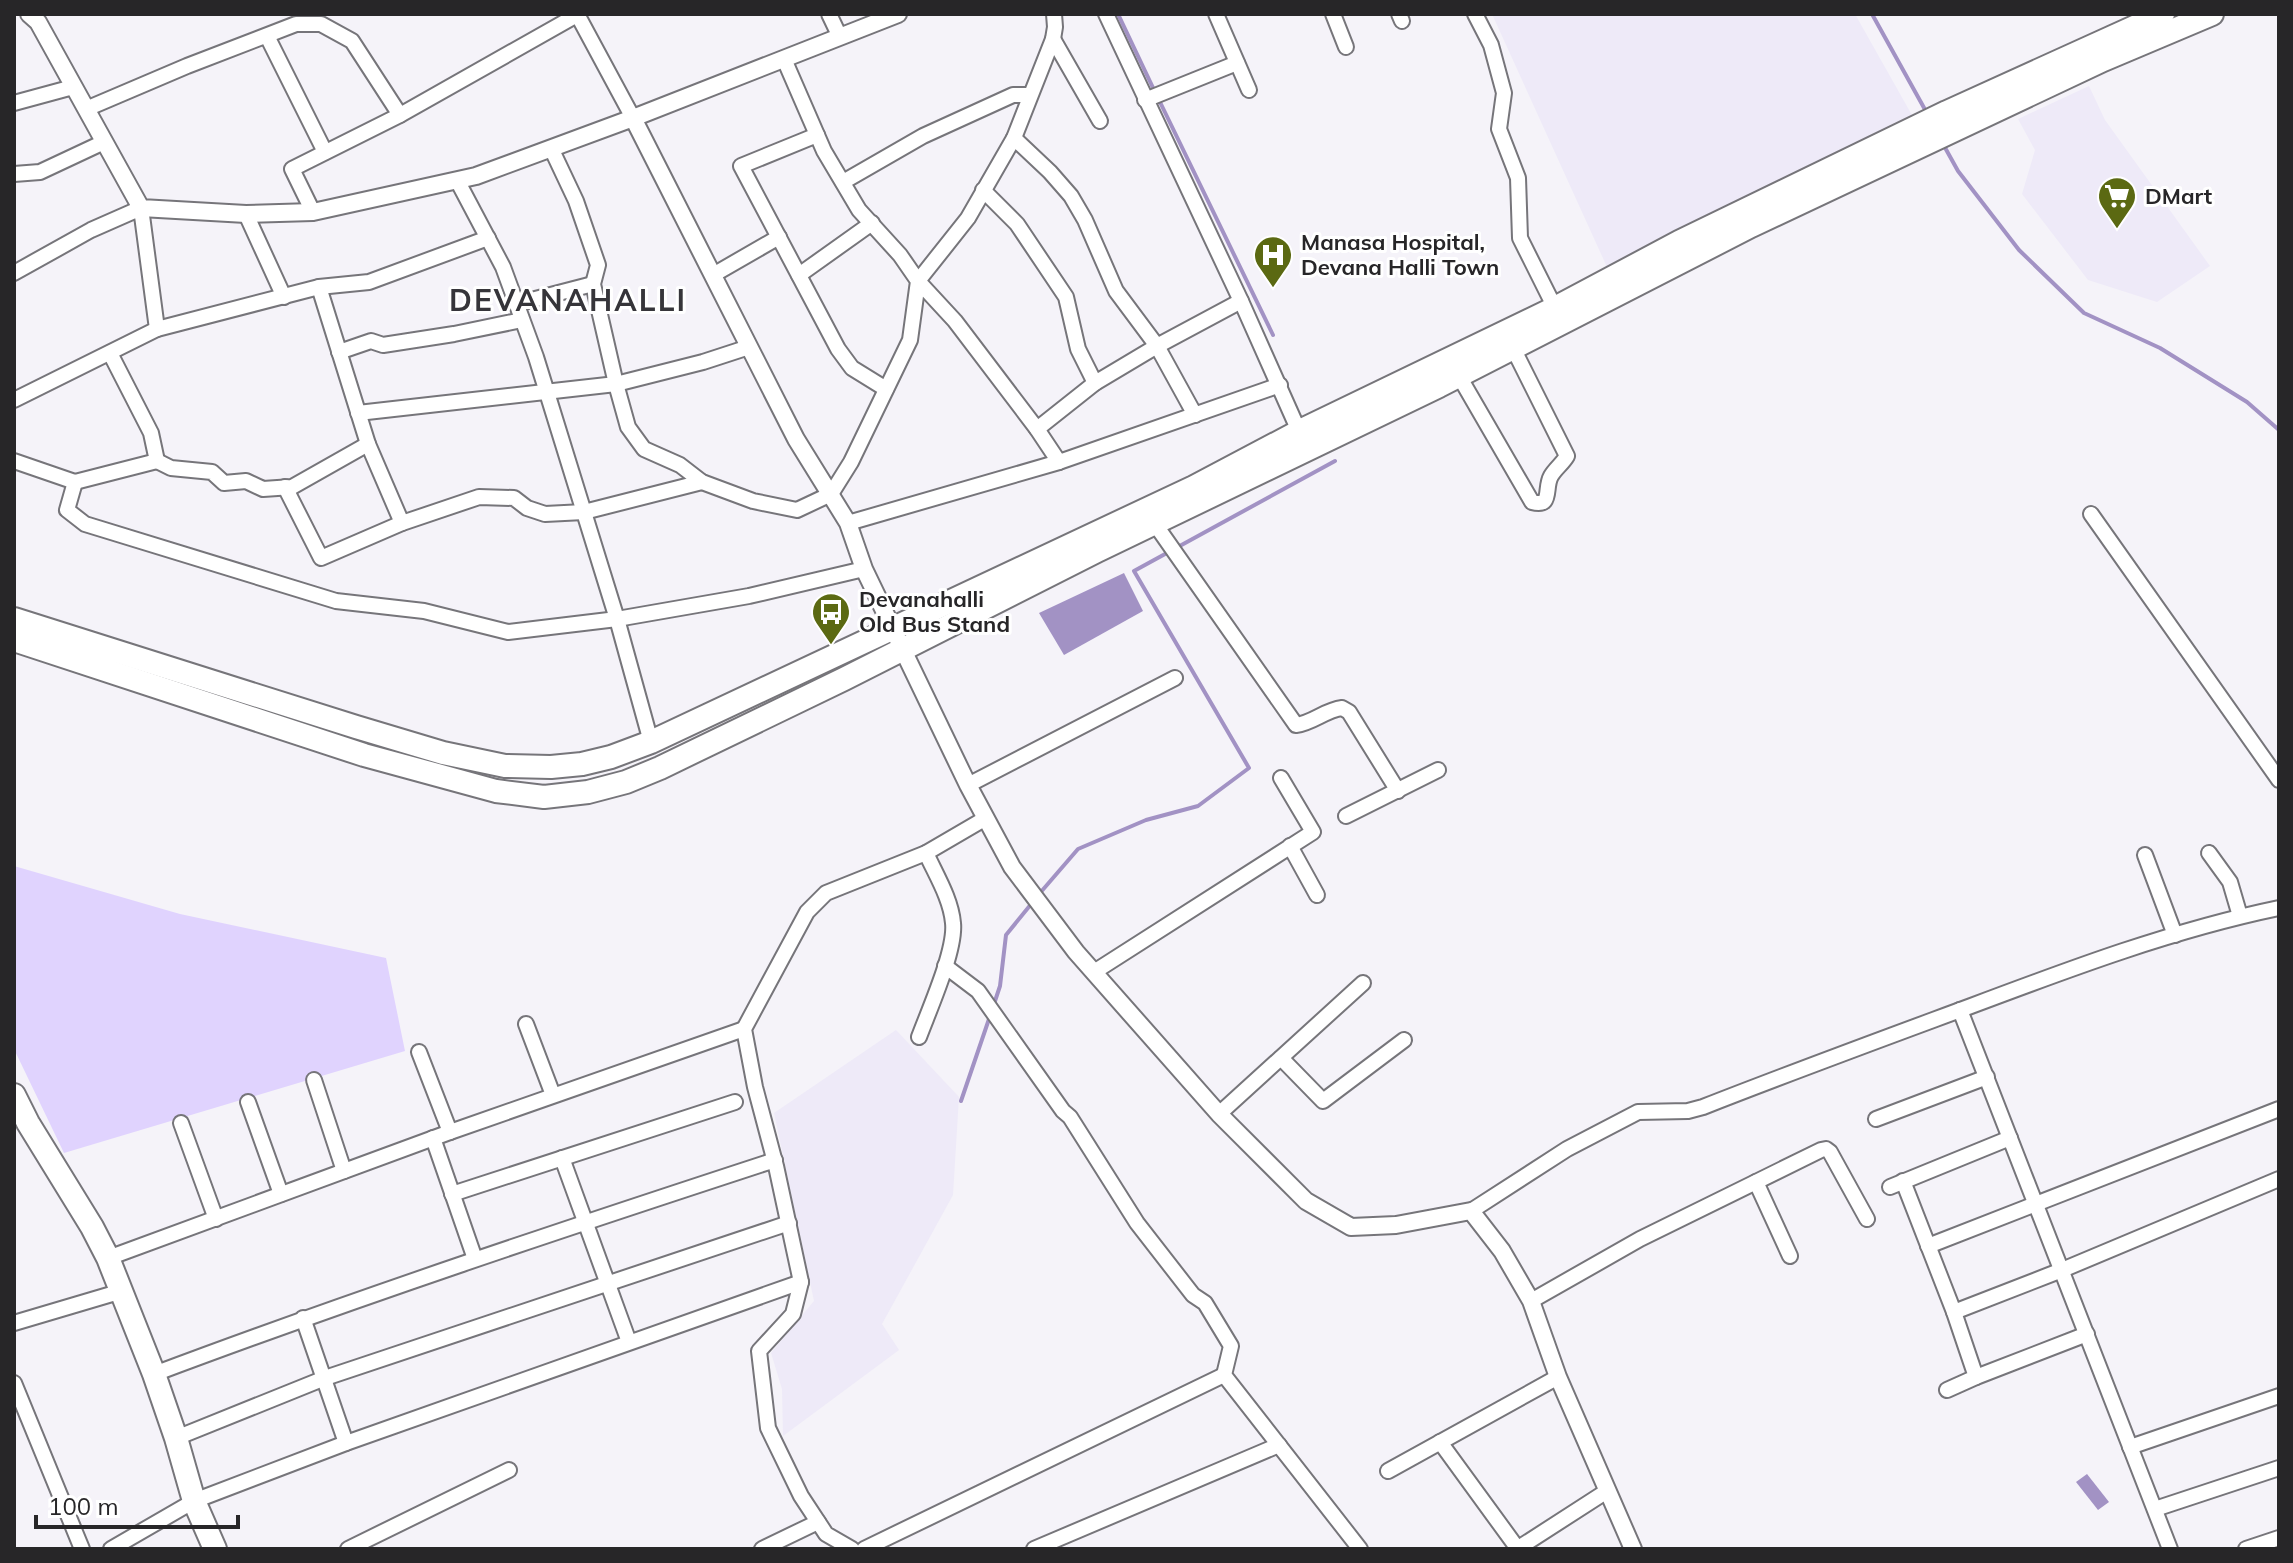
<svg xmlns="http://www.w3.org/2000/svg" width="2293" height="1563" font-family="Mulish,sans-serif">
  <rect width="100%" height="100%" fill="#f5f3f9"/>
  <g fill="#eeeaf8">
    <path d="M1492,14H1855L1913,117L1607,267Z"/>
    <path d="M2089,86L2105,120L2210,266L2157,302L2088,280L2022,194L2035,150L2018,119Z"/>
    <path d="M896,1030L959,1097L953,1195L882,1324L899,1350L783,1436L782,1389L771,1353L814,1301L774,1113Z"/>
  </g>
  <path fill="#e0d3fe" d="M14,866L180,914L386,958L405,1051L64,1153L14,1049Z"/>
  <g fill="#a292c4">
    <path d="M1124,573L1143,611L1064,655L1039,613Z"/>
    <path d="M2087,1474L2109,1502L2098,1510L2076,1482Z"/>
  </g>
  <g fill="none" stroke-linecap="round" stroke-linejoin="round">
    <g stroke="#a292c4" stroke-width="4">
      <path d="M1118,14L1155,92"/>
      <path d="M1872,14L1928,115"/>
      <path d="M1159,100L1273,335"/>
      <path d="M1943,144L1958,171L2019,250L2084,313L2160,348L2247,402L2279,430"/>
      <path d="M1040,893L1078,849L1146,820L1198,806L1249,768L1134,571L1335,461"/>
      <path d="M994,1004L1000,986L1006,935L1032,903"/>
      <path d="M961,1101L990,1016"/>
    </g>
    <g stroke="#76757a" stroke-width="18">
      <g id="minor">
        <path d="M577,14L633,118"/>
        <path d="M829,14L840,37"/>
        <path d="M1054,14L1055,27L1053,39L1014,138L968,218L918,281L955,321L1037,429L1059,462"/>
        <path d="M1106,14L1241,301L1302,438"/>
        <path d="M1216,14L1249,90"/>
        <path d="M1333,14L1346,47"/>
        <path d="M1399,14L1402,21"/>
        <path d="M1475,14L1491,45L1504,93L1499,129L1518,178L1520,238L1555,308"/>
        <path d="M267,36L325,152"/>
        <path d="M1053,39L1100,121"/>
        <path d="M1145,100L1237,63"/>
        <path d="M14,103L73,87"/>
        <path d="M86,109L187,66L296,24H321L352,41L400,115"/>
        <path d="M817,135L741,166L838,349L852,368L886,389"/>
        <path d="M1014,138L1050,172L1071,196L1085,220L1116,291L1157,346L1195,415"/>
        <path d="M551,148L576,201L598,265L593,284L616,384L628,427L644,449L680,465L702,482L753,501L797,510L831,494L851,462L910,340L918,281L900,255L859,210L824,151L784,59"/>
        <path d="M14,174L40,172L104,142"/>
        <path d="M457,180L503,267L536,357L617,619L651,742"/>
        <path d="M843,182L923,136L1013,95H1030"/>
        <path d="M983,190L1017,224L1066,297L1078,349L1095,383"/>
        <path d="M313,212L292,169L400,115L577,15"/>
        <path d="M246,214L284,297"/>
        <path d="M14,273L91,230L141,208L157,329L14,400"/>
        <path d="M713,275L779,237"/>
        <path d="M799,275L872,223"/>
        <path d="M319,287L369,282L488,238"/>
        <path d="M516,304L593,284"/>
        <path d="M157,329L319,287L368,444L402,523"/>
        <path d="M339,352L371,341L383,345L454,334L522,320"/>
        <path d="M1459,376L1532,502C1553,508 1544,488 1551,476C1555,469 1563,463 1567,456L1513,348"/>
        <path d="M358,413L616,384L703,362L749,347"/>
        <path d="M1037,429L1095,383L1157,346L1241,301"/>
        <path d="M14,461L75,482L157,461L151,433L110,353"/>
        <path d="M157,461L171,468L212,472L224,483L246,481L263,489L292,487L368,444"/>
        <path d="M75,482L67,510L85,524L336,601L424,611L508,632L617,619L749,596L864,569"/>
        <path d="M285,487L321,558L402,523L479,497L514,498L527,508L545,514L584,512L702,482"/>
        <path d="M2091,514L2279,780"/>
        <path d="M848,523L1059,462L1280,385"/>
        <path d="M1155,524L1296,725C1313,723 1325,710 1342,708L1349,712L1398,791"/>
        <path d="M968,785L1175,678"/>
        <path d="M1346,816L1438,770"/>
        <path d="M1290,846L1317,895"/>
        <path d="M2209,853L2230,882L2240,916"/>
        <path d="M2145,855L2175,935"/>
        <path d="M945,966L978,991L1063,1111L1070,1117L1137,1223L1193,1295L1205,1303L1231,1346L1224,1375L1360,1549"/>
        <path d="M1094,972L1313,832L1281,778"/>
        <path d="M1960,1010L2170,1549"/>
        <path d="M526,1024L553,1095"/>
        <path d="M919,1037C929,1010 956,950 953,923C951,899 936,875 926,853"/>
        <path d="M419,1052L450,1132"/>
        <path d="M1281,1058L1323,1101L1404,1040"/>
        <path d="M314,1080L344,1171"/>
        <path d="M248,1102L281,1194"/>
        <path d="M1219,1114L1363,983"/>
        <path d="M1876,1119L1987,1077"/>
        <path d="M181,1123L216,1219"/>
        <path d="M433,1138L475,1259"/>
        <path d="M562,1158L629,1342"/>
        <path d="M1903,1181L1954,1312L1976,1377L1947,1390"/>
        <path d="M1756,1182L1790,1256"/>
        <path d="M1890,1187L2010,1138"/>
        <path d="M452,1194L735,1102"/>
        <path d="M1471,1211L1567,1149L1638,1112L1688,1111L1703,1107C1792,1072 1882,1039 1971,1006C2072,968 2173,930 2279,908"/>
        <path d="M1928,1246L2279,1109"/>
        <path d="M108,1258L450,1132L744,1029"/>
        <path d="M1531,1301L1640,1239L1821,1150L1826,1149L1830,1152L1867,1219"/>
        <path d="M1954,1312L2062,1270L2279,1179"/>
        <path d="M303,1318L346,1443"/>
        <path d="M14,1323L122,1291"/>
        <path d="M154,1374C359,1297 567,1228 775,1160"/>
        <path d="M1976,1377L2087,1334"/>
        <path d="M14,1383L82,1549"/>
        <path d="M176,1438L325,1378L789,1223"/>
        <path d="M1440,1442L1518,1549"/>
        <path d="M2130,1447L2279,1396"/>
        <path d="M1388,1471L1558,1377"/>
        <path d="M2155,1509L2279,1468"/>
        <path d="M111,1549L194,1501L346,1443L801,1282"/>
        <path d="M348,1549L509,1470"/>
        <path d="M762,1549L818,1522"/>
        <path d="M852,1549L826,1534L801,1496L768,1428L759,1351L793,1314L801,1282L776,1166L755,1087L744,1029L807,912L826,893L926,853L986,818"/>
        <path d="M864,1549L1224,1375"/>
        <path d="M1034,1549L1279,1445"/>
        <path d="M1517,1549L1607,1491"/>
        <path d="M2246,1549L2279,1538"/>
      </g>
    </g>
    <g stroke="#76757a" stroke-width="20">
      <g id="tertiary">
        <path d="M29,14L38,22L141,208L246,214L313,212L476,176L633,118L898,14"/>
        <path d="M633,118L796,439L848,523L864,569L968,785L1012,867L1076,952L1219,1114L1306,1201L1351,1227L1396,1225L1471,1211L1502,1251L1531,1301L1558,1377L1633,1549"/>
      </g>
    </g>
    <g stroke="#76757a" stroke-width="26">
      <g id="primary">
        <path d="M14,619L356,727L443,753L505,766L551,767L582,764L611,757L651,742L1194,487L1300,431L1555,308L1679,242L1947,112L2163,14"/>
        <path d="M14,640L364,755L496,791L544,797L588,792L626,782L660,768L844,679L1097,551L1439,386L1751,226L2103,60L2212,14"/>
        <path d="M14,1095L28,1123L92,1227L108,1258L154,1374L176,1438L194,1501L215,1549"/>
      </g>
    </g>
    <use href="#minor" stroke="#fff" stroke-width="14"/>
    <use href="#tertiary" stroke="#fff" stroke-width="16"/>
    <use href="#primary" stroke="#fff" stroke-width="22"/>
  </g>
  <defs>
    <g id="supermarket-pin" transform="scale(2)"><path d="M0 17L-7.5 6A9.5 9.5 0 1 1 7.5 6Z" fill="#5b6912" stroke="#fff"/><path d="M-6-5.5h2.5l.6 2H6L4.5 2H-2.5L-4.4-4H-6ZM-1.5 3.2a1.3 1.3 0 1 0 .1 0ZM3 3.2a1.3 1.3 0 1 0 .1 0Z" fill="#fff"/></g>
    <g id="hospital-pin" transform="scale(2)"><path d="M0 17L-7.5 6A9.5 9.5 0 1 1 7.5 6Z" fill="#5b6912" stroke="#fff"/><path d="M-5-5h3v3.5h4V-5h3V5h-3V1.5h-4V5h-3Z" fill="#fff"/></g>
    <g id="bus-pin" transform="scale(2)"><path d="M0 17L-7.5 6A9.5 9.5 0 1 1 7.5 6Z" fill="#5b6912" stroke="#fff"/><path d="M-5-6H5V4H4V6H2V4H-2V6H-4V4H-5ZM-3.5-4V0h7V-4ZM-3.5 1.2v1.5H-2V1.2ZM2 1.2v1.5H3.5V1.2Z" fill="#fff"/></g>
  </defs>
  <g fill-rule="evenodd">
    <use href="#supermarket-pin" x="2117" y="196"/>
    <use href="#hospital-pin" x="1273" y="255"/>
    <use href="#bus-pin" x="831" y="612"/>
  </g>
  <g text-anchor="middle" stroke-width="6" stroke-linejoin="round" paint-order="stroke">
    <g font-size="22" font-weight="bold" fill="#272628" stroke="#fff" text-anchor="start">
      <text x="2145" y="204">DMart</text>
      <text x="1301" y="250">Manasa Hospital,<tspan x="1301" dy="25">Devana Halli Town</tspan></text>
      <text x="859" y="607">Devanahalli<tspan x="859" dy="25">Old Bus Stand</tspan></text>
    </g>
    <g font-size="30" font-weight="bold" letter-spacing="2" fill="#36353a" stroke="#fff">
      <text x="568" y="311">DEVANAHALLI</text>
    </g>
  </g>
  <rect width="2293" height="1563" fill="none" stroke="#272628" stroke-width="32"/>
  <path d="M36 1515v12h202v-12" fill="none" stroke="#272628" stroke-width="4"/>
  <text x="48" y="1515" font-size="24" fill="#272628" stroke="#ffffff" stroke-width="6" paint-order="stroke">100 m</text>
</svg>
